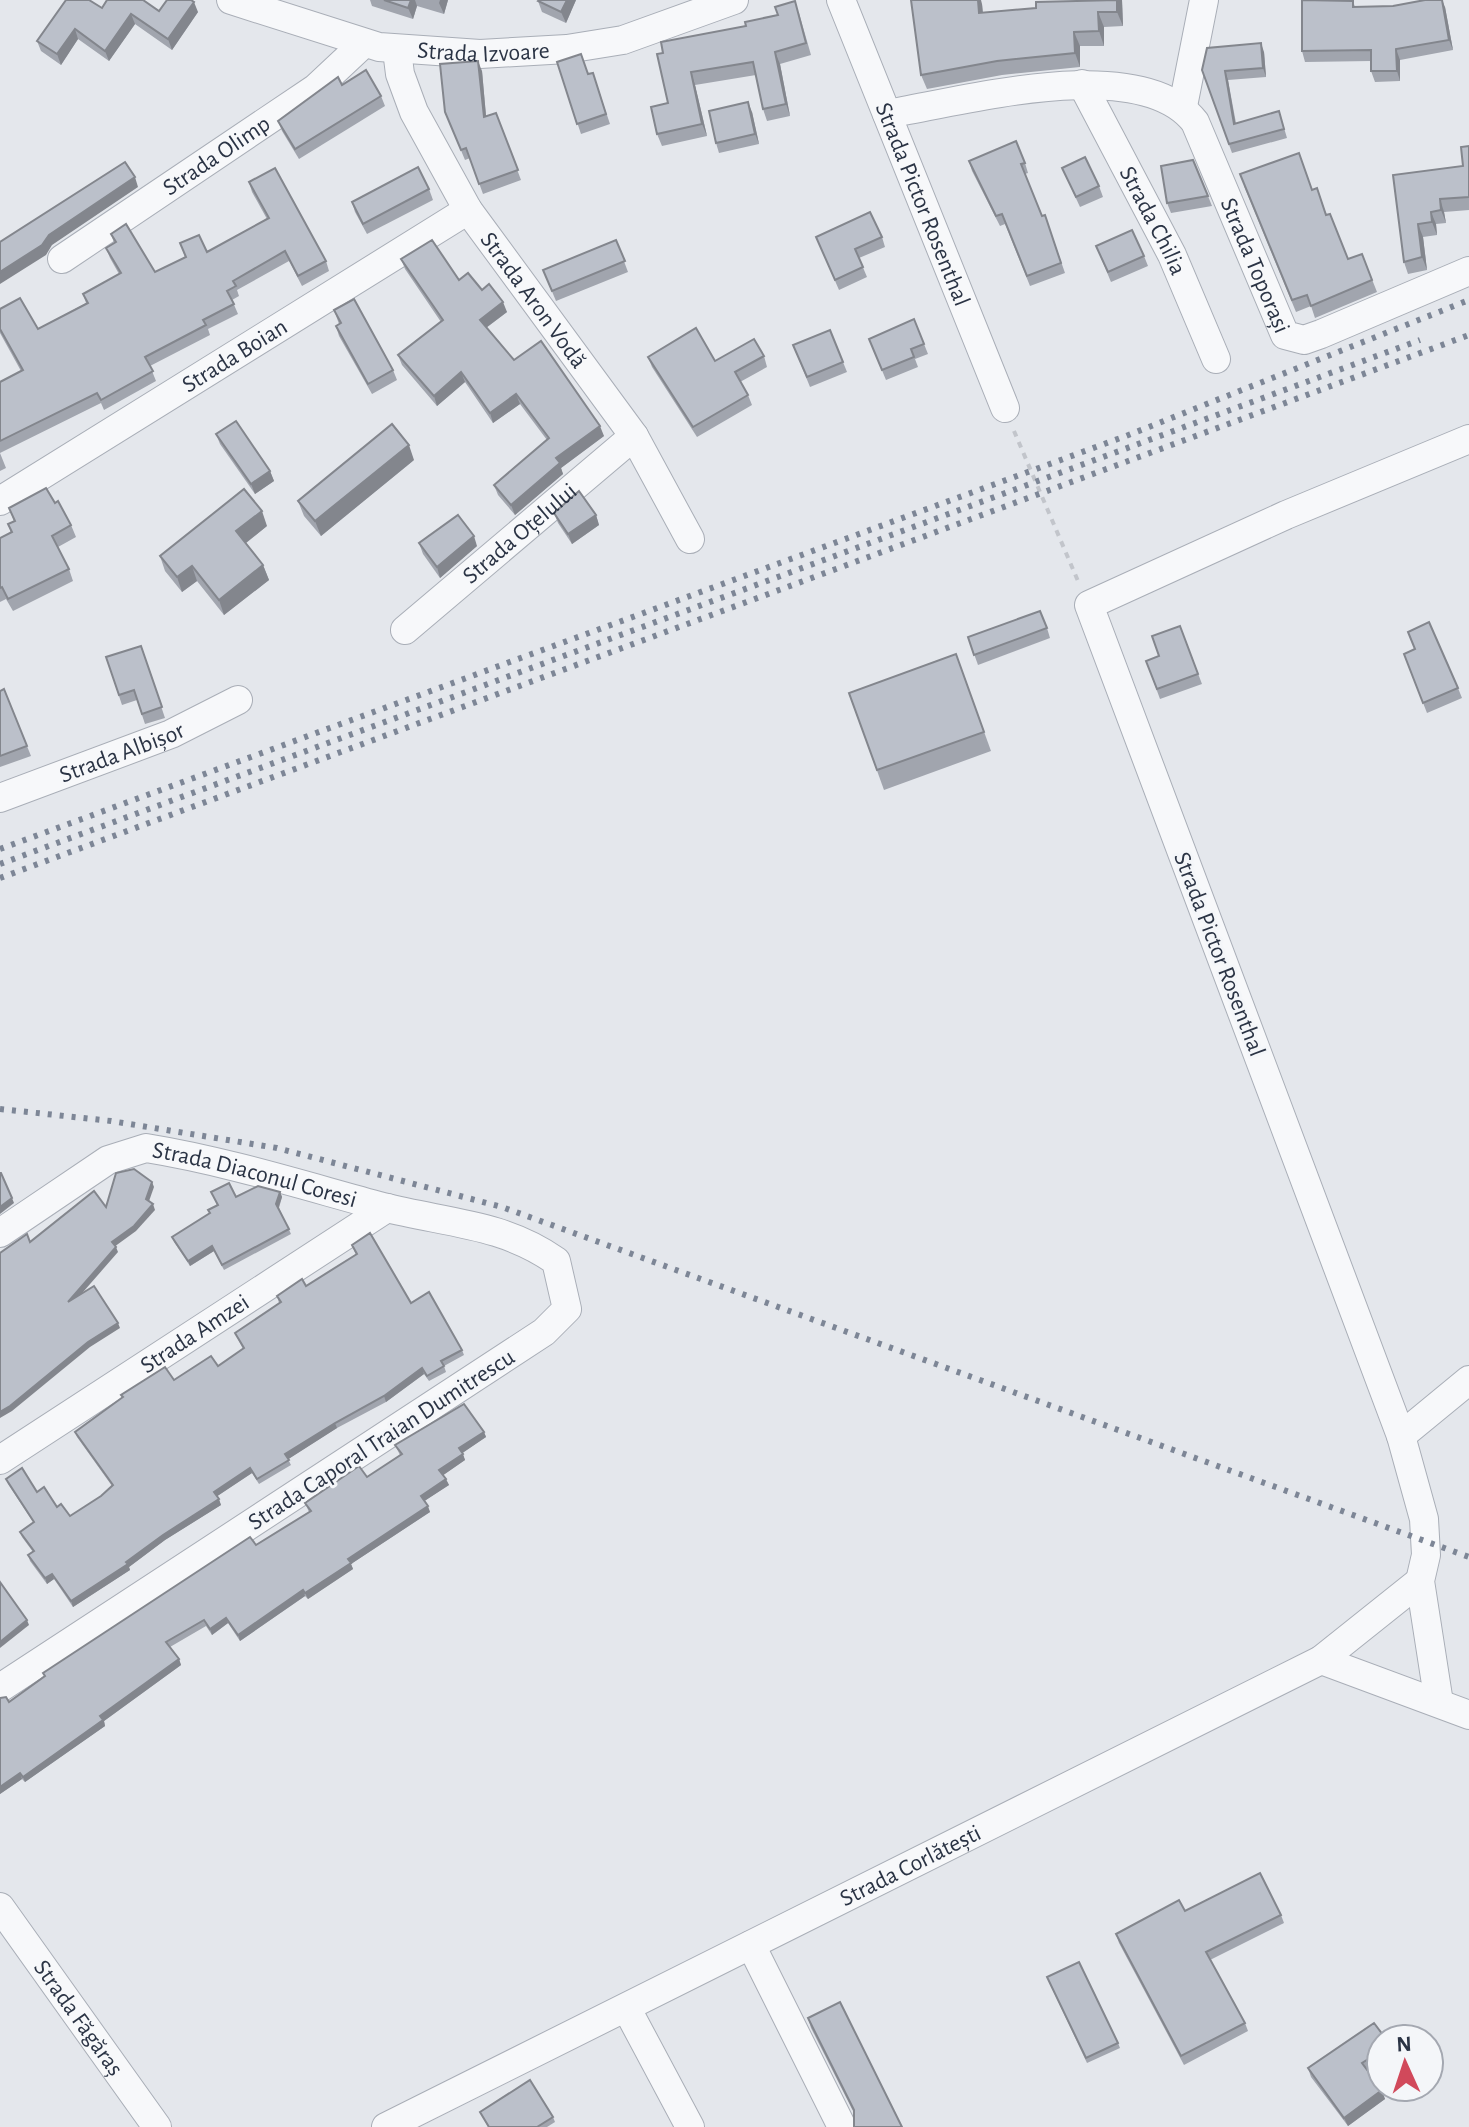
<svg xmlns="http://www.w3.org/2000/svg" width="1469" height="2127" font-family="'Alegreya Sans',sans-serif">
  <rect width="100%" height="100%" fill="#e4e7ec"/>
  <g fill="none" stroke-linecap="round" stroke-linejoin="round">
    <g stroke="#a9aeb7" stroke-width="30">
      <g id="minor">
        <path id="s1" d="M231,0L379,47L480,54L567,49L623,40L734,0"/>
        <path id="s2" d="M841,0L1005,408"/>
        <path id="s3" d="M397,50L400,74L414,112L468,210L634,436L690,539"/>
        <path id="s4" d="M1082,84L1172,255L1216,359"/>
        <path d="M1183,106L1204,0"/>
        <path id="s5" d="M887,114C965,101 1141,52 1195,122L1285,335L1304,340L1321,334L1469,271"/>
        <path id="s6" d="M62,259L316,88L363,44"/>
        <path id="s7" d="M0,501L468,210"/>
        <path id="s8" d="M405,630L634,436"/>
        <path id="s9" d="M0,798L171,734L238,700"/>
        <path id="s10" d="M0,1233L108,1160L146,1148C226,1161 305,1186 383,1207C445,1223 502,1223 556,1261L567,1309L544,1332L0,1688"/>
        <path d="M1401,1436L1469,1380"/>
        <path id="s11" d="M0,1460L387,1208"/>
        <path d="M1321,1660L1469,1715"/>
        <path d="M1439,1703L1420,1581L1426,1555L1424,1519L1401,1436L1089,605L1286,515L1469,439"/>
        <path id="s12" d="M0,1907L157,2127"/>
        <path d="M751,1945L842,2127"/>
        <path d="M627,2009L690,2127"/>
        <path id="s13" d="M386,2127L1321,1660L1420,1581"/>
      </g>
    </g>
    <path stroke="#c2c5cb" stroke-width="4" stroke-dasharray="6 6" stroke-linecap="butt" d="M1014,431L1078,581"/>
    <use href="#minor" stroke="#f7f8fa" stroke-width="28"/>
    <g stroke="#7d8696" stroke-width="6" stroke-dasharray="4 8" stroke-linecap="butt">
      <path d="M0,849L1126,436L1469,300"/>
      <path d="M0,864L1420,340"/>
      <path d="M0,878L1469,335"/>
      <path d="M0,1109L111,1121L277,1148L502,1207L1469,1557"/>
    </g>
  </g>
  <g fill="#a1a5ae">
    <path d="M370,0H448L444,14L417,6L413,19L372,6Z"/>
    <path d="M576,0L566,23L542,12L538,1Z"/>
    <path d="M1122,0L1123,26L1104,27V46H1080V67L1002,75L927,89L921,75L982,4L983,13Z"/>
    <path d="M1353,1L1355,7H1445L1453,50L1400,60V81L1375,82L1371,71V61L1305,62L1302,51Z"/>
    <path d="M102,8L159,11L198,12L172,50L135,24L109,61L78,39L61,65L41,51L37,41Z"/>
    <path d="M799,13L811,55L780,64L790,116L767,121L763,109L756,75L695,85L707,136L662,146L657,134L668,103L663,53Z"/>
    <path d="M1264,52L1266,77L1228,80L1236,123L1282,121L1287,138L1232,153L1202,70Z"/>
    <path d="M557,62L588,74L593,73L610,124L581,134Z"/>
    <path d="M482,71L486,116L496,113L521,180L483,194L470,158L465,160L445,112Z"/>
    <path d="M342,85L381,96L385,106L299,159L282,131L278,121Z"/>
    <path d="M752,112L759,144L719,153L716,143Z"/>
    <path d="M1469,146V210L1444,212L1446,223L1436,224L1437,235L1423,237L1427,270L1408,274L1404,262L1393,175L1463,166Z"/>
    <path d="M969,161L1025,163L1028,173L1025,174L1042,216L1045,215L1065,273L1030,286L1005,224L1000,226L972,171Z"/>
    <path d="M1062,168L1099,186L1103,197L1080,207Z"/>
    <path d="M249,182L326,261L329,271L302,286L289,261L237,290L239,296L232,300L238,314L208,329L210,335L150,366L156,381L104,410L101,403L0,453V382L21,371L0,333V309L38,329L86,303L83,294L119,274L110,258L106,248L114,243L111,234L155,272L185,257L180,243L207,252L267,219L252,192Z"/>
    <path d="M1244,186L1312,190L1348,259L1362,254L1377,292L1315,318L1311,306L1296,312Z"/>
    <path d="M429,189L433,200L367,234L355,212L352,202Z"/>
    <path d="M1208,196L1212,206L1171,213L1167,203Z"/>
    <path d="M816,237H882L885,247L859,258L867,277L839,290Z"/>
    <path d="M616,240L628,272L556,301L543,270Z"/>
    <path d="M1096,246L1144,256L1148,266L1111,282Z"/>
    <path d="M401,259L459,280L482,290L507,312L486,328L514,360L604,436L561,468L563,474L515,515L498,495L494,485L547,440L520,404L493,423L465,382L437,406L402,365L398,355L441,322L405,269Z"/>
    <path d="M334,310L393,370L397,380L372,394L339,336L336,326L339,324Z"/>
    <path d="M830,330L847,372L810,387L797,355Z"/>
    <path d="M869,339L924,344L928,354L915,359L918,367L886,380Z"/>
    <path d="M764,356L767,367L740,382L748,395L752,405L697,437L652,367L648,357L715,361Z"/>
    <path d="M216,434L270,471L274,481L255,494L220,444Z"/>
    <path d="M0,453L6,468L0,471Z"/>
    <path d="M414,460L321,536L304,516L298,501Z"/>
    <path d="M55,503L71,525L76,537L58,547L69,569L73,581L13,611L6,599L0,602V538L11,533L8,524L14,521L9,508Z"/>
    <path d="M554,513L596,515L599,525L572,544L558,523Z"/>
    <path d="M267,526L246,543L263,565L269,580L224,615L197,581L182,592L165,571L160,556Z"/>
    <path d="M419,543L477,546L440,578L423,554Z"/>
    <path d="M1180,626L1202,684L1160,699L1146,661L1159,656Z"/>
    <path d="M1047,628L1050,638L978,665L968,637Z"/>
    <path d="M1408,632L1458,688L1462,698L1427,713L1404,654L1415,649Z"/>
    <path d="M141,646L165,718L145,724L137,700L122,705L106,657Z"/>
    <path d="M956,654L991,751L884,790L849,693Z"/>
    <path d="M4,689L31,756L0,767V691Z"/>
    <path d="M211,1192L236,1197L280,1192L282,1197L279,1208L291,1234L224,1270L214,1251L190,1266L174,1242L172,1237L210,1213L217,1205Z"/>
    <path d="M352,1245L411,1303L462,1350L464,1355L444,1366L446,1372L429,1381L424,1374L386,1402L337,1428L288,1459L291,1465L259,1484L252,1473L217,1496L221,1505L165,1540L129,1567L130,1570L73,1607L54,1579L47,1584L30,1561L28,1555L33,1552L22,1537L20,1532L33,1522L8,1484L6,1479L37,1492L70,1516L101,1496L112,1486L77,1437L75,1432L122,1398L121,1395L174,1380L218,1366L243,1349L235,1333L279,1303L277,1296L306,1286L356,1255Z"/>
    <path d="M484,1432L486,1437L462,1453L465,1460L443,1475L449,1485L424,1501L430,1512L351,1564L353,1569L308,1599L305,1596L240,1641L228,1623L212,1635L206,1626L170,1647L179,1659L181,1665L104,1721L105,1726L25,1782L22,1779L0,1794V1698L9,1702L44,1676L43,1673L256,1545L309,1512L305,1503L367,1477L400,1455L395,1445Z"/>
    <path d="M1185,1911L1281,1915L1284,1923L1210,1960L1245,2023L1248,2031L1184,2065L1119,1943L1116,1934Z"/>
    <path d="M1049,1982L1118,2043L1120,2048L1087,2063Z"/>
    <path d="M808,2018L902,2127L854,2113L811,2028Z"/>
    <path d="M1381,2039V2062L1367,2070L1385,2099L1348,2126L1311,2077L1308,2068Z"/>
    <path d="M480,2112L553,2117L555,2122L547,2127H488Z"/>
  </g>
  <g fill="#83868d">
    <path d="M411,0H415L417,6L413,19L408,8Z"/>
    <path d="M440,0H448L444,14L439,3Z"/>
    <path d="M567,0H576L566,23L561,12Z"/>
    <path d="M978,0H981L982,4L984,28L979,13Z"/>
    <path d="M1117,0H1122L1123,26L1117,12Z"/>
    <path d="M1442,0L1445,7L1453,50L1449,40Z"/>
    <path d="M194,2L198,12L172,50L168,39Z"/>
    <path d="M1098,12L1104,27V46L1099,31Z"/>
    <path d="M131,14L135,24L109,61L105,51Z"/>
    <path d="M75,29L78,39L61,65L57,54Z"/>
    <path d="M1074,32L1080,46V67L1075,53Z"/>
    <path d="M1261,43L1264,52L1266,77L1263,68Z"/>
    <path d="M1396,49L1400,60V81L1397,71Z"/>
    <path d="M775,52L780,64L790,116L786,104Z"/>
    <path d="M478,61L482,71L487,127L484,117Z"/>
    <path d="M1225,71L1228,80L1237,133L1234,124Z"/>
    <path d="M691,72L695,85L707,136L702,124Z"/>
    <path d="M748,102L752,112L759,144L755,134Z"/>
    <path d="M135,177L138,187L52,245L46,255L0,284V272L49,235Z"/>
    <path d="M1440,199L1444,212L1446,223L1441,210Z"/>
    <path d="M1431,212L1436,224L1437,235L1432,222Z"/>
    <path d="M1418,224L1423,237L1427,270L1422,257Z"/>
    <path d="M503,302L507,312L483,330L480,320Z"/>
    <path d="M461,372L465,382L437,406L434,396Z"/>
    <path d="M516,394L520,404L493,423L490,413Z"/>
    <path d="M600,426L604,436L561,468L563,474L515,515L511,505L556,458Z"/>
    <path d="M409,445L414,460L321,536L315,521Z"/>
    <path d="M270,471L274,481L255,494L251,484Z"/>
    <path d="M262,511L267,526L242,546L236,531Z"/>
    <path d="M596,515L599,525L572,544L568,534Z"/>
    <path d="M474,536L477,546L440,578L437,567Z"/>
    <path d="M263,565L269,580L224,615L219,600Z"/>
    <path d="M192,566L197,581L182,592L177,577Z"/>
    <path d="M152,1182L154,1187L148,1204L146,1199Z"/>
    <path d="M280,1192L282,1197L278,1209L276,1204Z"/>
    <path d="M12,1198L14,1203L0,1214V1207Z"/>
    <path d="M153,1204L155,1210L136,1231L114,1247L112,1242Z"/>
    <path d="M212,1246L214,1251L190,1266L188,1261Z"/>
    <path d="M116,1247L118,1252L70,1307L68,1302Z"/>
    <path d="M118,1323L120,1328L90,1347L12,1411L0,1418V1412L88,1342Z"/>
    <path d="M422,1368L424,1374L386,1402L384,1396Z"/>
    <path d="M335,1423L337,1428L287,1460L285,1454Z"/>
    <path d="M484,1432L486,1437L461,1454L459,1448Z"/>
    <path d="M463,1454L465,1460L442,1476L439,1470Z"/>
    <path d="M250,1468L252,1473L216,1497L214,1492Z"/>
    <path d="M446,1479L449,1485L423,1502L421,1496Z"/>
    <path d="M219,1499L221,1505L165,1540L129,1567L130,1570L73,1607L71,1601L163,1535Z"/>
    <path d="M428,1506L430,1512L351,1564L353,1569L308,1599L305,1593L348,1559Z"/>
    <path d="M52,1574L54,1579L47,1584L45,1578Z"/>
    <path d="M303,1590L305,1596L240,1641L238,1635Z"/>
    <path d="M226,1618L228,1623L212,1635L210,1629Z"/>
    <path d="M27,1620L29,1625L0,1648V1642Z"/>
    <path d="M179,1659L181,1665L104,1721L105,1726L25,1782L23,1777L100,1716Z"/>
    <path d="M20,1773L22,1779L0,1794V1787Z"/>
    <path d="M1382,2090L1385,2099L1348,2126L1344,2118Z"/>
  </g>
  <g fill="#bbc0ca" stroke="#83868d" stroke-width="2">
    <path d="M66,0H89L102,8L107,0H143L159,11L167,0H191L194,2L168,39L131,14L105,51L75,29L57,54L37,41Z"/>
    <path d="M384,0H411L408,8Z"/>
    <path d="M539,0H567L561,12L538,1Z"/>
    <path d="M911,0H978L979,13L1036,8V2L1117,0V12H1098L1099,31L1074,32L1075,53L997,61L921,75Z"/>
    <path d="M1302,0L1353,1V7L1393,6L1425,0H1442L1449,40L1396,49L1397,71H1371V50L1302,51Z"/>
    <path d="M795,1L806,43L775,52L786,104L763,109L753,62L691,72L702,124L657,134L651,107L668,103L657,54L663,53L661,42L746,26L745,22L778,15L775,7Z"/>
    <path d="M1261,43L1263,68L1225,71L1234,124L1279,111L1284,129L1229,144L1202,70L1207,48Z"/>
    <path d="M581,54L588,74L593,73L606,114L577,124L557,62Z"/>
    <path d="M478,61L484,117L496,113L518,170L479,184L466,148L461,150L445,112L440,64Z"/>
    <path d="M366,70L381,96L295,149L278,121L338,77L342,85Z"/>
    <path d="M748,102L755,134L716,143L709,111Z"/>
    <path d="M1016,141L1025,163L1021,164L1042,216L1045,215L1061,263L1027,276L1002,214L996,216L969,161Z"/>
    <path d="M1469,146V197L1440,199L1441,210L1431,212L1432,222L1418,224L1422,257L1404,262L1393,175L1463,166L1461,147Z"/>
    <path d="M1299,153L1312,190L1317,188L1326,215L1330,214L1348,259L1362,254L1372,280L1311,306L1307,295L1292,300L1240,174Z"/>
    <path d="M1085,157L1099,186L1076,197L1062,168Z"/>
    <path d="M1193,160L1208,196L1167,203L1161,166Z"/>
    <path d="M125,162L135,177L49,235L42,245L0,272V242Z"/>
    <path d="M418,167L429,189L363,224L352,202Z"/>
    <path d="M275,168L326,261L298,276L285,251L233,281L236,286L227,291L234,304L203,320L206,325L145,357L153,371L101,400L97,393L0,441V382L23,370L0,329V309L20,298L38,329L88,303L83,294L121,273L106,248L116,242L111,234L126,224L155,272L186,257L180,243L199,235L207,252L269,218L249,182Z"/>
    <path d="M870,212L882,237L855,249L863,267L835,280L816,237Z"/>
    <path d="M1132,230L1144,256L1108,272L1096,246Z"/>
    <path d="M432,240L459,280L468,273L482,290L489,284L503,302L480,320L514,360L541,341L600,426L556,458L560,463L511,505L494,485L549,438L516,394L490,413L461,372L434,396L398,355L443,320L401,259Z"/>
    <path d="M616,240L625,261L552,291L543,270Z"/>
    <path d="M354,299L393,370L368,384L336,326L341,323L334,310Z"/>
    <path d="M914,319L924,344L911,349L914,357L882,370L869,339Z"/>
    <path d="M696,328L715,361L754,339L764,356L735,372L748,395L693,427L648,357Z"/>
    <path d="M830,330L843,362L807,377L793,345Z"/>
    <path d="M236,421L270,471L251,484L216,434Z"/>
    <path d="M392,424L409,445L315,521L298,501Z"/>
    <path d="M46,488L55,503L58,501L71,525L52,536L69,569L8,599L2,587L0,588V538L12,532L8,524L15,521L9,508Z"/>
    <path d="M244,489L262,511L236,531L263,565L219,600L192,566L177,577L160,556Z"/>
    <path d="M579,491L596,515L568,534L554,513Z"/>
    <path d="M458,515L474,536L437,567L419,543Z"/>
    <path d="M1040,611L1047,628L974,655L968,637Z"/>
    <path d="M1429,622L1458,688L1423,703L1404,654L1415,649L1408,632Z"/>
    <path d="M1180,626L1198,674L1157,689L1146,661L1159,656L1152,636Z"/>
    <path d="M141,646L162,707L142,714L134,690L119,695L106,657Z"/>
    <path d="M956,654L984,732L877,770L849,693Z"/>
    <path d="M4,689L27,746L0,756V691Z"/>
    <path d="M134,1169L152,1182L146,1199L153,1204L134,1226L112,1242L116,1247L68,1302L94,1286L118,1323L88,1342L10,1406L0,1412V1253L27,1234L30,1242L94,1191L106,1207L116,1173Z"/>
    <path d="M0,1173H1L12,1198L0,1207Z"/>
    <path d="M229,1183L236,1197L258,1186L280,1192L276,1204L289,1229L222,1265L212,1246L188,1261L172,1237L210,1213L208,1210L218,1205L211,1192Z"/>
    <path d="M370,1233L411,1303L429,1292L462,1350L441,1361L444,1366L427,1376L422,1368L384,1396L335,1423L285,1454L289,1460L257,1479L250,1468L214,1492L219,1499L163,1535L126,1562L128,1564L71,1601L52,1574L45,1578L28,1555L34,1551L20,1532L34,1522L6,1479L22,1468L37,1492L44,1487L57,1507L61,1504L70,1516L101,1496L113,1485L75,1432L123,1397L121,1395L165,1367L174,1380L211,1356L218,1366L244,1348L235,1333L281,1302L277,1296L302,1279L306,1286L357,1254L352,1245Z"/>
    <path d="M464,1404L484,1432L459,1448L463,1454L439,1470L446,1479L421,1496L428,1506L348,1559L351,1563L305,1593L303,1590L238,1635L226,1618L210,1629L204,1620L166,1642L179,1659L100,1716L103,1720L23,1777L20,1773L0,1787V1698L6,1697L9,1702L45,1676L43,1673L250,1537L256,1545L311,1511L305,1503L359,1466L367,1477L402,1454L395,1445Z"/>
    <path d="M0,1582L27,1620L0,1642Z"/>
    <path d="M1260,1873L1281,1915L1206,1952L1245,2023L1181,2056L1116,1934L1179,1900L1185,1911Z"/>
    <path d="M1079,1962L1118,2043L1086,2058L1047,1977Z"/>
    <path d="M840,2002L902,2127H854V2110L808,2018Z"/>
    <path d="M1374,2023L1386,2039H1381V2051L1362,2063L1382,2090L1344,2118L1308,2068Z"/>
    <path d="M530,2080L553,2117L537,2127H489L480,2112Z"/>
  </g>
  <g text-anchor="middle" stroke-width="6" stroke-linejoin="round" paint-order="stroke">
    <g font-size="24" fill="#2b3445" stroke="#f4f6f9">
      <text dy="8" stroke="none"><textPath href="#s1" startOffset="260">Strada Izvoare</textPath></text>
      <text dy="8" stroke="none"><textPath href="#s6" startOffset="186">Strada Olimp</textPath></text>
      <text dy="8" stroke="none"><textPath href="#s2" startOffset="220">Strada Pictor Rosenthal</textPath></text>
      <text dy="8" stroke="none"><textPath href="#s4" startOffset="154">Strada Chilia</textPath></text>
      <text dy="8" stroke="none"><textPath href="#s5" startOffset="476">Strada Toporași</textPath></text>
      <text dy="8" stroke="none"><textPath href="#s3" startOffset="288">Strada Aron Vodă</textPath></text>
      <text dy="8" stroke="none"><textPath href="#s7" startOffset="276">Strada Boian</textPath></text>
      <text dy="8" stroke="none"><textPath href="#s8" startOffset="150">Strada Oțelului</textPath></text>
      <text dy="8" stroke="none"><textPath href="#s9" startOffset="130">Strada Albișor</textPath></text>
      <text transform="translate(1220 954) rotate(69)" y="8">Strada Pictor Rosenthal</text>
      <text dy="8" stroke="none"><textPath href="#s10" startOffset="282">Strada Diaconul Coresi</textPath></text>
      <text dy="8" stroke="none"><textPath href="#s11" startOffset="232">Strada Amzei</textPath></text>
      <text transform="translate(381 1439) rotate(-33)" y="8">Strada Caporal Traian Dumitrescu</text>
      <text dy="8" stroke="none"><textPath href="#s13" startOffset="586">Strada Corlătești</textPath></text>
      <text dy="8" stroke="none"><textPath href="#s12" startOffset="136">Strada Făgăraș</textPath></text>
    </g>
  </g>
  <g transform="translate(1405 2063) rotate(357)"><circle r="38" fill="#f4f6f9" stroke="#a4a8b1" stroke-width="2"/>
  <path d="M0-6L14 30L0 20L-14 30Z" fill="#d1495b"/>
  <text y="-12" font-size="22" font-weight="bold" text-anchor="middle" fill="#2b3445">N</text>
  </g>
</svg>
